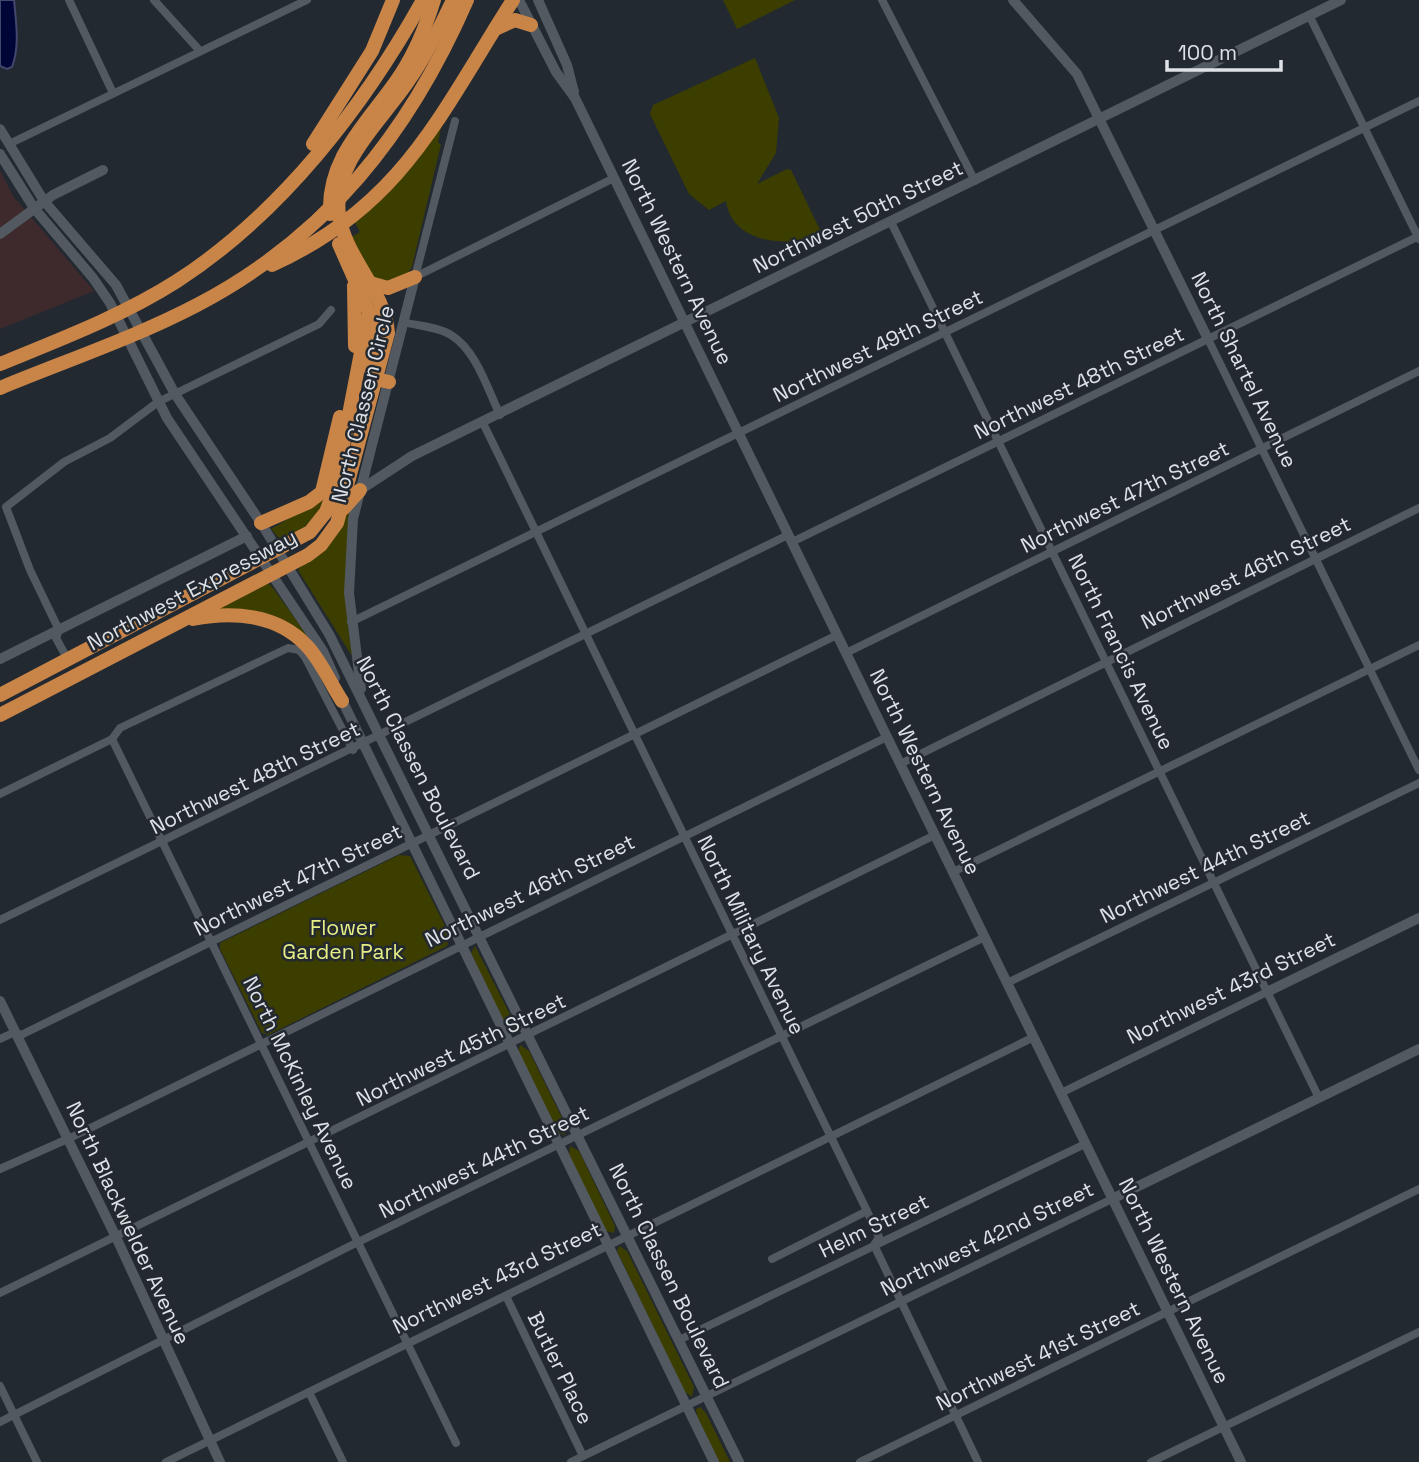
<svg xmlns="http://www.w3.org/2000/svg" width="1419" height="1462" font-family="'Space Grotesk',sans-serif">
  <rect width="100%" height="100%" fill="#232930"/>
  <path fill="#3e2a2c" d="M0,170L13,196L94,291L0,329Z"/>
  <g fill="#3c3e00">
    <path d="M723,0H795L737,29Z"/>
    <path d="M755,58L779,118L776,153L757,184L787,169L791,170L822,234C791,248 732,245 726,201L709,210L689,194L650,114L653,105Z"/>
    <path d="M442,122L438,143L441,144L412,267C404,281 389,283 375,282L351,237L360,232L354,221Z"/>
    <path d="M322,499C324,515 296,537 279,538L271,529Z"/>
    <path d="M353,503C344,555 344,604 352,656L298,570Z"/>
    <path d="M268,583L273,588L309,638L215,610Z"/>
    <path d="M399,855L410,856L450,936L447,946L268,1035L262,1033L220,949V943Z"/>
    <path d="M475,946L515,1024V1034L508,1031L471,953Z"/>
    <path d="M520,1045L529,1051L565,1124V1135L559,1133L518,1052Z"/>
    <path d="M570,1146L579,1151L615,1226L614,1233L606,1231L569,1155Z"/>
    <path d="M619,1246L627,1251L694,1387L692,1397L684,1391L617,1251Z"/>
    <path d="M700,1407L706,1413L730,1462H719L697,1416L696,1409Z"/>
  </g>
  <path fill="#000537" stroke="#43476c" stroke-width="2" d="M0,0H14C16,22 20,46 12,67L7,69L0,66Z"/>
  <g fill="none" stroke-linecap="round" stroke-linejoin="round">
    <g stroke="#525960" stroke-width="8">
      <path d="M69,0L113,93"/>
      <path d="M154,0L200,51"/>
      <path d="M882,0L975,181"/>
      <path d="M1310,17L1419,239"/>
      <path d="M9,144L307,0"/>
      <path d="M891,222L1319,1098"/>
      <path d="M415,277L614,178"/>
      <path d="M415,277L455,121"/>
      <path d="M403,322C418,326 439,327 451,335C476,350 488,390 500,415"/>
      <path d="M1208,339L1419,770"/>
      <path d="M483,423L867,1211L879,1237L874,1245L978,1462"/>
      <path d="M792,542L1419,236"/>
      <path d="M351,622L1419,101"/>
      <path d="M846,653L1419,371"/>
      <path d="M68,660L56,638L59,630L30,570L6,507L64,462L110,438L158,402L319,324L331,310"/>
      <path d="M112,739L456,1443"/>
      <path d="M900,764L1419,508"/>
      <path d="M0,794L112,739L120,728L288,648L299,650L305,657L353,750"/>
      <path d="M953,872L1419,645"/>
      <path d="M0,920L788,535"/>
      <path d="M1007,983L1419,783"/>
      <path d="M0,1039L15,1032L21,1035L837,635"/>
      <path d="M1061,1093L1267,992"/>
      <path d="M0,1169L72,1137L887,737"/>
      <path d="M772,1259L867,1211"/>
      <path d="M0,1293L935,835"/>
      <path d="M506,1296L583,1456"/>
      <path d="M679,1340L1085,1144"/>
      <path d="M0,1386L37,1462"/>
      <path d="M309,1392L343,1462"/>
      <path d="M0,1422L350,1246L985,937"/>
      <path d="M166,1462L1034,1037"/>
      <path d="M571,1462L1112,1199"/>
      <path d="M860,1462L1419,1189"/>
      <path d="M1151,1462L1419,1332"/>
    </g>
    <g stroke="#525960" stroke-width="10">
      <path d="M519,0L556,72L575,98L1241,1462"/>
      <path d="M538,0L567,65L574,92"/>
      <path d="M1013,0L1077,74L1208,339"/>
      <path d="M0,129L44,201L116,285L175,394L261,523L329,634L739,1462"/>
      <path d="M0,154L34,208L93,278L110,303L167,418L323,651L335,678"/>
      <path d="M0,234L53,195L103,170"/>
      <path d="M360,490L412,456L1341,0"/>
      <path d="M0,659L247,536"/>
      <path d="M361,689L349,593L353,519L415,277"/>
      <path d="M339,694L714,1462"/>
      <path d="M1267,992L1419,918"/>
      <path d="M0,1001L116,1237L220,1462"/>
      <path d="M1112,1199L1419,1049"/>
    </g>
    <g stroke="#c98448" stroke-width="14">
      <path d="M495,29L515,20L531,25"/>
      <path d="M313,144L372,51L393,0"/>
      <path d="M330,214C327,155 371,120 401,74C416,51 426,26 434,0"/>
      <path d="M339,244L373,321L375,339L369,366L376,379L389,382"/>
      <path d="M272,265C403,205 440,114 513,0"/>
      <path d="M370,283L388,288L415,277"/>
      <path d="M354,286L355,346"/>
      <path d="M0,364C61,339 122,316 177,281C281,214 364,106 423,0"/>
      <path d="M0,388C65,361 134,338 197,305C327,237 409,133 467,0"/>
      <path d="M344,508L360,490"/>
      <path d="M261,523L309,502L322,492L340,417"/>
      <path d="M193,619C232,611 277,614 306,645C321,660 330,683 342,701"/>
      <path d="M0,695L310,532L326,512L335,487L369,311"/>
      <path d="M0,715L308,555L321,545L337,523L388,333C385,290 345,258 339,215C332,162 382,121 409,80C426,55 440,28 453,0"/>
    </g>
  </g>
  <g text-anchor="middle" stroke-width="5" stroke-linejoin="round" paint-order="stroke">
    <g font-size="21" fill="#dee2e7" stroke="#232930">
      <text transform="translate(858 217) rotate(-26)" y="7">Northwest 50th Street</text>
      <text transform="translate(677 262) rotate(64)" y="7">North Western Avenue</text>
      <text transform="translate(878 346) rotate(-26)" y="7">Northwest 49th Street</text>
      <text transform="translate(1244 370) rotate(64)" y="7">North Shartel Avenue</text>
      <text transform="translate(1079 383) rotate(-26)" y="7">Northwest 48th Street</text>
      <text transform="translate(363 404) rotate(-76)" y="7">North Classen Circle</text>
      <text transform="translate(1125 497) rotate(-26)" y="7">Northwest 47th Street</text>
      <text transform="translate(1246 573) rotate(-26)" y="7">Northwest 46th Street</text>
      <text transform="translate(192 590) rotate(-28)" y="7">Northwest Expressway</text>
      <text transform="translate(1121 652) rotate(64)" y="7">North Francis Avenue</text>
      <text transform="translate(418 768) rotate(63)" y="7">North Classen Boulevard</text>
      <text transform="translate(925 772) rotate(64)" y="7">North Western Avenue</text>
      <text transform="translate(255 778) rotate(-26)" y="7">Northwest 48th Street</text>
      <text transform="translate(1205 867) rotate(-26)" y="7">Northwest 44th Street</text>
      <text transform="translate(298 880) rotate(-26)" y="7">Northwest 47th Street</text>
      <text transform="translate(530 891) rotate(-26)" y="7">Northwest 46th Street</text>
      <text transform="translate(751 935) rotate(64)" y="7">North Military Avenue</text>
      <text transform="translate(1231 988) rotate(-26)" y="7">Northwest 43rd Street</text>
      <text transform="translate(461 1050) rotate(-26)" y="7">Northwest 45th Street</text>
      <text transform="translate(300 1083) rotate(64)" y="7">North McKinley Avenue</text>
      <text transform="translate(484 1162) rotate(-26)" y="7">Northwest 44th Street</text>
      <text transform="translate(128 1223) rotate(65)" y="7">North Blackwelder Avenue</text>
      <text transform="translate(874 1226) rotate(-26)" y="7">Helm Street</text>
      <text transform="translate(987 1239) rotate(-26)" y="7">Northwest 42nd Street</text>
      <text transform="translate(669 1276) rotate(64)" y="7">North Classen Boulevard</text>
      <text transform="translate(497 1278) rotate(-26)" y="7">Northwest 43rd Street</text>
      <text transform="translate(1174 1281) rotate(64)" y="7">North Western Avenue</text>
      <text transform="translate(1038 1356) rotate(-26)" y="7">Northwest 41st Street</text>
      <text transform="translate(560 1368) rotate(64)" y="7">Butler Place</text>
    </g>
    <g font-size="21" fill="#e6ed85" stroke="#232930">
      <text x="343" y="935">Flower<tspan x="343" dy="24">Garden Park</tspan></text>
    </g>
  </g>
  <path d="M1167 60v10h114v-10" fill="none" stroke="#dee2e7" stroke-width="3.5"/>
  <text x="1178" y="60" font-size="21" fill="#dee2e7" stroke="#232930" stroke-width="5" paint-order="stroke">100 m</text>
</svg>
